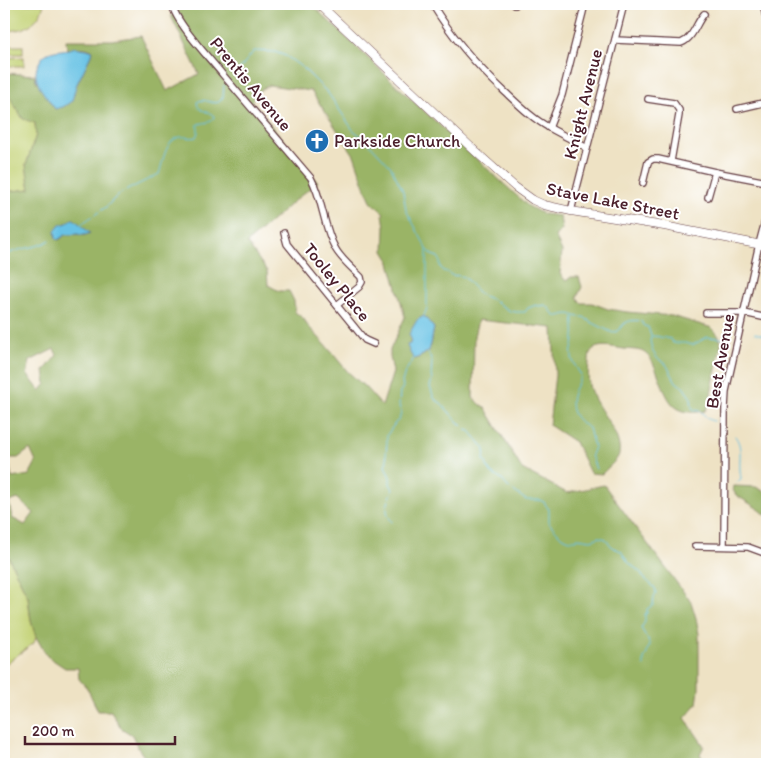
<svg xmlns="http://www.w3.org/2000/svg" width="771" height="768" font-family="Itim,sans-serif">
  <rect width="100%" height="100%" fill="#fff"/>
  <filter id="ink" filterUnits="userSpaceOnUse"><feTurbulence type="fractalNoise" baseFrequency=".02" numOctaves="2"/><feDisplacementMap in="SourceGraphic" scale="10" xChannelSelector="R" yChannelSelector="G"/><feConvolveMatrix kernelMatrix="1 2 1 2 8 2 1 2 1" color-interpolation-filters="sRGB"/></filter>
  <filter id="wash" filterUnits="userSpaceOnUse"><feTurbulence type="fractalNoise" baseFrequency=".0096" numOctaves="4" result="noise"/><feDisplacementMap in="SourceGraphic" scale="20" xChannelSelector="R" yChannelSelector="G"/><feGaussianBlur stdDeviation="1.12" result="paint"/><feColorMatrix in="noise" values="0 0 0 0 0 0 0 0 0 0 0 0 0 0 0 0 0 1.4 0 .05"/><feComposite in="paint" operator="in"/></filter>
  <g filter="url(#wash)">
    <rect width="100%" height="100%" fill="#eee2c4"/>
    <g fill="#c3d274" stroke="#867850">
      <path d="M4,4H44C41,17 30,29 16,30C12,31 8,30 4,30Z"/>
      <rect x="4" y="46" width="19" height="8"/>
      <path d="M24,57V66H5V58Z"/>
      <path d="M4,89L35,123L36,135L26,165L30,189L4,192Z"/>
      <path d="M4,548L28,597L31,621L36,637L34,643L4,665Z"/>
    </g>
    <g fill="#9ab466" stroke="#726a48" fill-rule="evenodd">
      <path d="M188,4H311L410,98L528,206L543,214L560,216L562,230L555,236L562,251L560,274L566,281L571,277H579L582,287L577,297L581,303H592L608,309L627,312L672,316L712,328C717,333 721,338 721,345L709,404L705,411C672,417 668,400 658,374C655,367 652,359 646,354C641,349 631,350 624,349C616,348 606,345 598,347C590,349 589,354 589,362C588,369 588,378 589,385C593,405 623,434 619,454C618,460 606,469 602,474L590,473L575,442L549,425L555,375L553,328L478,320L474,336L473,398L486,409L522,469L567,493L604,485L691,602L696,618L699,634V690L697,704L685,718L704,746L700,754L706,764H149L138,748L132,735L121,728L111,711H98L87,688L79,679L78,668H65L47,656L36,637L31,621L28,597L4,548V192L30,189L26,165L36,135L35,123L23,119L5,89H4V73L35,75L36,81L55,109L67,105L93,51C85,46 76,47 67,50L66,40H112L141,36L167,91L199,74L171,16ZM269,85L311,91L354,155L367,192L372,203L384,213L383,214L385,227L384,251L389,259L405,317L390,350V357L393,372L382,406L365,387L348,372L323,342L307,325L304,319L295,312L294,301L289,291H279L268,285L267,271L247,243L294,201L318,182L252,102L257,92ZM69,221L90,233C86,235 82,236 78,234L65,235L59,240L56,237L59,226L67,223ZM424,316L434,328L431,345L428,352L416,359L407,346L410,344C411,332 413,322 424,316ZM54,349L57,355L44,371L46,384L40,391L27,374L30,361ZM30,449L36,462L29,475L12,478L8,458H18ZM18,499L34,513L25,525L12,518L9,502Z"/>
      <path d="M734,486L756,487L767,493V516L760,510L736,495L733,490Z"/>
    </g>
    <g fill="#67c2e5" stroke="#587088">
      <path d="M75,47L87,49L93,51L76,86L72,101L63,107L55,109C45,94 28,79 40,61C42,57 44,55 48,53C57,49 66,51 75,47Z"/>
      <path d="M72,219H74L90,233C86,235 82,236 78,234L65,235L58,240L56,238L55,231L60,225L67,223Z"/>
      <path d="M424,316L434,328C430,345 434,352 414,359C412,357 408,349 407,345L410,344L411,339L409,334L417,320Z"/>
    </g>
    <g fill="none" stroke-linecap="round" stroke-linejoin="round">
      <g stroke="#67c2e5" stroke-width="1">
        <path d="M234,76L254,51L275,52L286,56L303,68L328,93L353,130L366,140L391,167L403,191L406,210L427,249V308L424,316"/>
        <path d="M80,225L106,207L119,194L159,174C163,162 165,140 180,137C186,136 190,139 196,137L198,132V124L209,122L213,119L214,116C208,110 197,112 197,102C205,97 211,105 219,102L223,97L224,85"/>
        <path d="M428,250L432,255L438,257L440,260V266L443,271C447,271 448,273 451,275C455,276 459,275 464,277L481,295L491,299L510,311L515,312H525L528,308L536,305L539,306L545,305L549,308L555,316C561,317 562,314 568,314C574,314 575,318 584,317L589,321L613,333C621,330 619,328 624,324C628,320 636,320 641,321L644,326L648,327L651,336C658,336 664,338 671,339L673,343H685L693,345L707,337C714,338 719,337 725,339"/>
        <path d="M4,257C17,246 36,250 50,240"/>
        <path d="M574,317C573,324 575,330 574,337C574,341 573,346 572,349C570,360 576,367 581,375C580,381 576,385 574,390C567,408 573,419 589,428L594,447L591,455L596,469"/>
        <path d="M755,333L767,336"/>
        <path d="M651,337L650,341L653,352L657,358L666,364L676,382L683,387L691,398L692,408C694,410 696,410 699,411C705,413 705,420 714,421"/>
        <path d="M427,351L432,361L431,376L432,379L430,387L434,398L436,400L441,403L458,422L466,430L470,431L485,449L484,460L486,462L487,466L491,473L502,480L508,487L526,500H539L544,502L549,510V523L562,537L570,540H575L578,538L591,540L600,537L606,539L612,547L621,551L628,562L641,573L643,577L655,588L656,592L654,597L653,605L647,609V613L645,614V622L641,628L648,640L650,646L647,650V654L644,658V666"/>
        <path d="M735,436C743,446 739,458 740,470C740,473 741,476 741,479L737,482"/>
        <path d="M392,522C382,509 389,503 393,489L390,484V477L385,466L387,460L386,453L387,442V435L396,422L399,420L401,413L399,405L400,392L403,387L402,382L405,372L414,358"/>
      </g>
    </g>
  </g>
  <g filter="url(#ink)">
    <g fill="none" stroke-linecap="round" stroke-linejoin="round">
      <g stroke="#633c42" stroke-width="8">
        <g id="street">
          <path d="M172,4C175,22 211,60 223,75C252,109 282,144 311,178C323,200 323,226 335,248C340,258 353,269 361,277L362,282L359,287L337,305"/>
          <path d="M432,4C452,37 477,66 505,92C519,105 533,119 550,128C562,135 575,141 587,148"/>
          <path d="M763,4L767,21"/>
          <path d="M515,5V4"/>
          <path d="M615,40L681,43C693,39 696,23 704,14"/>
          <path d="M648,99L674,103L679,110V115L671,161"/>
          <path d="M737,109L767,102"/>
          <path d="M549,128L562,95L585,4"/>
          <path d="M643,183L648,162L653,159H658L715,172L767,182"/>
          <path d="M708,197L715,172"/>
          <path d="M571,211L624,4"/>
          <path d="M284,233L287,244L365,340L374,344"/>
          <path d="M706,313H744L767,318"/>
          <path d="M695,546L748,547L767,554"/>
          <path d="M724,546L725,408L726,391L759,244L767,214"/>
        </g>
      </g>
      <g stroke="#633c42" stroke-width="9">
        <path id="secondary" d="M319,4L476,152L515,187L533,200L544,205L571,211L664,226L767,246"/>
      </g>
      <use href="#street" stroke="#fff" stroke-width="5.5"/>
      <use href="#secondary" stroke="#fff" stroke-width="8"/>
    </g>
  </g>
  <defs>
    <g id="church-disc" transform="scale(1.25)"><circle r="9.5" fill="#1f6fb2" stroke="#fff"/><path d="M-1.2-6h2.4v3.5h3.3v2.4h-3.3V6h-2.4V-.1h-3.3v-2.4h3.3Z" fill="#fff"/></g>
  </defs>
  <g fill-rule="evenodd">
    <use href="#church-disc" x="317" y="141"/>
  </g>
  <g text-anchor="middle" stroke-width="4" stroke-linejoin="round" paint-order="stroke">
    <g font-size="18" fill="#4a1f2b" stroke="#fff">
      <text transform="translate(251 84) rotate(50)" y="6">Prentis Avenue</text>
      <text transform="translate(583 104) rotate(-76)" y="6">Knight Avenue</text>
      <text transform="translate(613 201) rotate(11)" y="6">Stave Lake Street</text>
      <text transform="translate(337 282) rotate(51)" y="6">Tooley Place</text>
      <text transform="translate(720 361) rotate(-80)" y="6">Best Avenue</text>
    </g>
    <g font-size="18" fill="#4a1f2b" stroke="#fff" text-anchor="start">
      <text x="334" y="147">Parkside Church</text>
    </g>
  </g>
  <rect width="771" height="768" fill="none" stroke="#fff" stroke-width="20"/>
  <path d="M25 736v8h150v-8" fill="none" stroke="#4a1f2b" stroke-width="2.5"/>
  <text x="32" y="736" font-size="15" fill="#4a1f2b" stroke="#ffffff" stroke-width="4" paint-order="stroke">200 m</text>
</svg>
